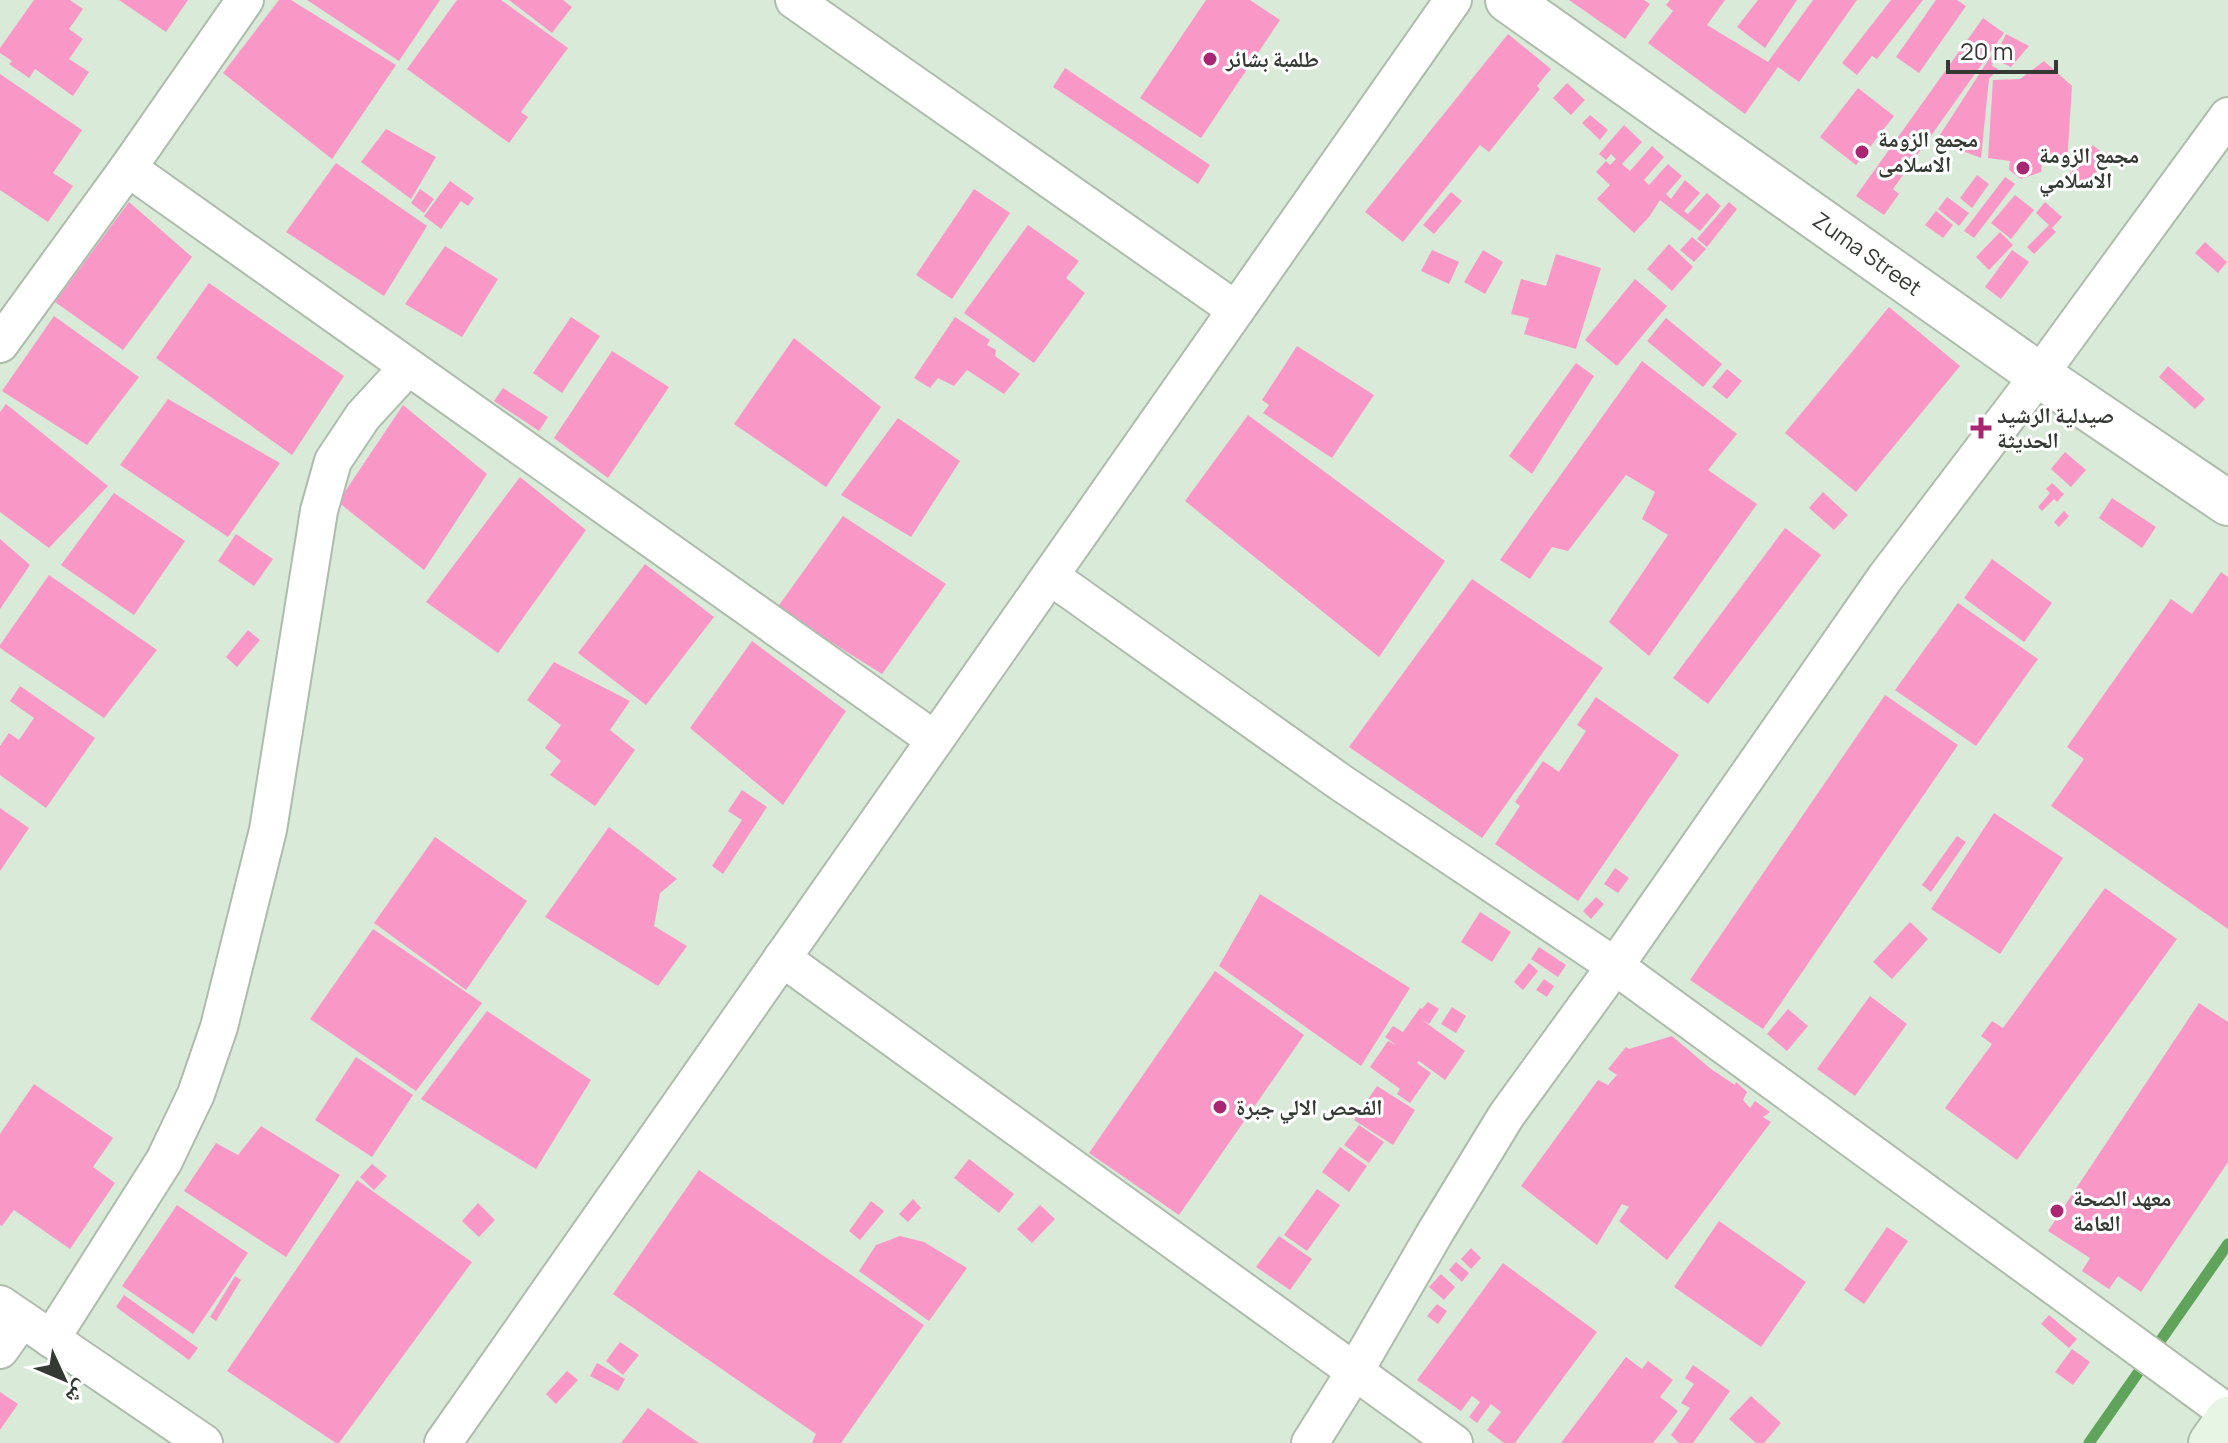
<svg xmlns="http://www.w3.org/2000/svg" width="2228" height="1443" font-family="Manrope,'Noto Naskh Arabic',sans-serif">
  <rect width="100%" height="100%" fill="#d9ead8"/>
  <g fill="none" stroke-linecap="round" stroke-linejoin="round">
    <path stroke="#5fa45a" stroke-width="11" d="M2089,1443L2228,1244"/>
  </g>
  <g fill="#f998c7">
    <path d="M34,0H70L83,9L69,29L83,39L69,59L89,72L73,96L35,69L29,78L9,64L12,61L0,53V48Z"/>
    <path d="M119,0H188L166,32Z"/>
    <path d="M279,0H291L396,65L332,159L223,73Z"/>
    <path d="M307,0H440L399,61Z"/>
    <path d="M457,0H501L568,48L521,112L528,117L509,143L407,69Z"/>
    <path d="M509,0H563L572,7L552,33Z"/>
    <path d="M1206,0H1250L1280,20L1201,138L1140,98Z"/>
    <path d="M1569,0H1644L1650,4L1625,39Z"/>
    <path d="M1670,0H1725L1707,25L1768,62L1813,0H1857L1799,82L1778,67L1745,114L1648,43L1673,11L1666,5Z"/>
    <path d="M1758,0H1797L1765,48L1737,27Z"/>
    <path d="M1891,0H1923L1877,59L1872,56L1857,75L1842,63Z"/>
    <path d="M1936,0H1957L1966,6L1919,73L1896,57Z"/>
    <path d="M1983,18L2004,33L1893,189L1899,194L1884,215L1856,196Z"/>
    <path d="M1508,34L1551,69L1537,86L1540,89L1489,152L1480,145L1403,242L1365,212Z"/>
    <path d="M2006,34L2029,46L2011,67L1994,59Z"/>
    <path d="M1998,45L1992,66L1998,69L1989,79L1981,158L1936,141Z"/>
    <path d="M2044,61L2072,86L2067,164L2042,161L2041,172L2021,179L2009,170L2010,161L1988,158L1993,80L2020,79Z"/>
    <path d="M1065,68L1210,165L1198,184L1053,87Z"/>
    <path d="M0,74L82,130L53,173L73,186L48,222L0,190Z"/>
    <path d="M1567,83L1585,100L1571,115L1553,98Z"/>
    <path d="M1858,88L1894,116L1856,165L1820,137Z"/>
    <path d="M1590,115L1608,130L1600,140L1582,123Z"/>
    <path d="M1624,125L1642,142L1622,164L1630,171L1652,146L1664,157L1644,180L1649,185L1668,164L1682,176L1666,194L1671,199L1685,180L1700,193L1684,211L1688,214L1707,193L1721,206L1700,231L1660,200L1649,217L1634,233L1597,199L1610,185L1596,172L1606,161L1610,165L1616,159L1611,154L1606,160L1599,154Z"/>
    <path d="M386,129L436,157L411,199L361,162Z"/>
    <path d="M2093,145L2108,158L2084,187L2069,175Z"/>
    <path d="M336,163L427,226L384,296L286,232Z"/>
    <path d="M1977,175L1989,184L1972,208L1960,198Z"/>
    <path d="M2005,177L2015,184L1974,238L1964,231Z"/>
    <path d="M450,181L474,198L468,206L461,201L441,229L424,216Z"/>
    <path d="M420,189L434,199L424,213L411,203Z"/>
    <path d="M974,189L1010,213L952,299L916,275Z"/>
    <path d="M1451,192L1462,201L1434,234L1423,225Z"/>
    <path d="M2015,195L2034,210L2011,239L1991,223Z"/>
    <path d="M1947,197L1969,213L1959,226L1938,209Z"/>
    <path d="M129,202L192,257L123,350L55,302Z"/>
    <path d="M1729,202L1737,209L1707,247L1697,239Z"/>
    <path d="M2045,202L2062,217L2052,228L2056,232L2034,254L2027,247L2049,225L2036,213Z"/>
    <path d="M1936,211L1953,225L1943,238L1925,225Z"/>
    <path d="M1028,225L1079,261L1066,278L1085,293L1034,363L964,313Z"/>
    <path d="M2000,232L2013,245L1989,270L1976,257Z"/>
    <path d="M1692,237L1706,249L1694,262L1680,250Z"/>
    <path d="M2205,242L2227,262L2218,273L2195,253Z"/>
    <path d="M1669,244L1693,267L1672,291L1647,269Z"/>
    <path d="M445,246L498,279L462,337L405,304Z"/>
    <path d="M1432,250L1459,262L1449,284L1421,271Z"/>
    <path d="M1483,250L1503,262L1485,294L1464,282Z"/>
    <path d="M2012,250L2029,262L2001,299L1985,287Z"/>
    <path d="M1556,254L1601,268L1576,349L1524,334L1529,318L1511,314L1521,279L1546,286Z"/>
    <path d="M1635,279L1667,306L1617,366L1585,340Z"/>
    <path d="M209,283L344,376L292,455L156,358Z"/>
    <path d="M1889,307L1960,366L1856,492L1785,433Z"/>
    <path d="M54,316L139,377L87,445L2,391Z"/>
    <path d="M571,317L600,336L562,393L533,373Z"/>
    <path d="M955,317L990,340L987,345L996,350L995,356L1020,374L1004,394L967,370L954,386L938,378L930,388L914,378Z"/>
    <path d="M1666,318L1722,364L1703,387L1647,341Z"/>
    <path d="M794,338L881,407L826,487L734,424Z"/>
    <path d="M1297,346L1374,395L1332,458L1263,413L1269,405L1262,400Z"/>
    <path d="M612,351L669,387L608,478L554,438Z"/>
    <path d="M1642,361L1737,434L1708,470L1757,504L1649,656L1609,622L1668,535L1642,519L1655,492L1626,475L1568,551L1552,547L1530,579L1500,560Z"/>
    <path d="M1576,363L1594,376L1532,474L1509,456Z"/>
    <path d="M2168,366L2205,399L2195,409L2159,377Z"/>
    <path d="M1727,369L1742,381L1727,399L1712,387Z"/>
    <path d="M503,388L548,417L539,431L494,401Z"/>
    <path d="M168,399L280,463L228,537L120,465Z"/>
    <path d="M6,404L108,486L49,548L0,512V412Z"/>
    <path d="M403,405L487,474L424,570L338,502Z"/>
    <path d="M1248,415L1445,561L1379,657L1185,501Z"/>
    <path d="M898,418L960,461L911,537L841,495Z"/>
    <path d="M2065,452L2086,470L2071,487L2051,469Z"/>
    <path d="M520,477L586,530L498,653L426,602Z"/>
    <path d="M2052,483L2064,494L2057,502L2054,499L2042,511L2038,507L2050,493L2046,489Z"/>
    <path d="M1823,492L1848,515L1834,530L1809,508Z"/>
    <path d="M114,493L185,541L134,615L61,565Z"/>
    <path d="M2112,498L2156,527L2142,548L2099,518Z"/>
    <path d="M2064,511L2069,516L2059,527L2054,522Z"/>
    <path d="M843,516L946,584L882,674L777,608Z"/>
    <path d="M1785,528L1821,555L1708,704L1673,678Z"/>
    <path d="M236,534L273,559L254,586L218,561Z"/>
    <path d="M0,539L30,565L0,609Z"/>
    <path d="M1992,559L2052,603L2024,642L1964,598Z"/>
    <path d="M645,564L714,617L646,705L578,653Z"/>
    <path d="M2221,572L2228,577V929L2051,806L2084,759L2067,747L2171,599L2192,614Z"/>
    <path d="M49,575L157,650L104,718L0,648V645Z"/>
    <path d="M1472,579L1603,668L1482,838L1349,747Z"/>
    <path d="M1958,603L2038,659L1976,746L1895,690Z"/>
    <path d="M248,630L260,640L237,667L226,657Z"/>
    <path d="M752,641L846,711L783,805L690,728Z"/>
    <path d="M554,662L630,701L610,730L635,750L595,806L550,775L561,761L545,748L561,725L527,700Z"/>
    <path d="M20,686L95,738L46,808L0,775V746L9,733L19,740L34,718L10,701Z"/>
    <path d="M1885,695L1958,745L1763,1029L1690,980Z"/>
    <path d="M1596,697L1679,755L1578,901L1495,844L1520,806L1515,802L1543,761L1559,772L1586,731L1577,725Z"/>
    <path d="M742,790L767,807L723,874L712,866L742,820L728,811Z"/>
    <path d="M0,808L29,828L0,871Z"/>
    <path d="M1994,813L2063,858L2000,954L1931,909Z"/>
    <path d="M609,827L677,879L660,893L654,926L687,946L658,986L545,917Z"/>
    <path d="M1957,836L1966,842L1931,892L1922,885Z"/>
    <path d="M435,837L527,901L466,990L374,923Z"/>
    <path d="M1615,868L1629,878L1618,893L1604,884Z"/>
    <path d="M2105,888L2177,939L2017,1160L1945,1108L1992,1044L1981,1036L1992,1021L2003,1028Z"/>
    <path d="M1260,894L1410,988L1361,1066L1219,966Z"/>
    <path d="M1596,897L1604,904L1591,919L1583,911Z"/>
    <path d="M1480,912L1511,932L1492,962L1461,942Z"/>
    <path d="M1910,922L1928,939L1892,979L1873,962Z"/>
    <path d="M373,929L482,1003L416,1091L310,1019Z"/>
    <path d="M1539,947L1566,965L1558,977L1531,959Z"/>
    <path d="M1529,963L1538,971L1523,990L1514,982Z"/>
    <path d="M1215,971L1304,1035L1179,1215L1089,1153Z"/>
    <path d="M1544,979L1554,986L1547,997L1536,990Z"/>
    <path d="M1870,996L1907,1024L1855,1096L1817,1069Z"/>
    <path d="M1428,1002L1439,1009L1429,1024L1422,1020L1465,1051L1445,1080L1419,1061L1417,1063L1431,1073L1410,1103L1397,1094L1400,1089L1370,1067L1388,1041L1396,1045L1385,1037L1393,1026L1403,1032L1420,1008L1422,1009Z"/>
    <path d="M2199,1003L2228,1022V1162L2141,1292L2118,1276L2109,1289L2082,1271L2090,1258L2048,1231Z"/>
    <path d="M1452,1007L1466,1016L1456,1033L1441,1024Z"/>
    <path d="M1788,1009L1808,1026L1787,1051L1767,1034Z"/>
    <path d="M487,1011L591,1080L536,1169L421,1099Z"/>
    <path d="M1672,1036L1711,1069L1735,1085L1736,1082L1747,1092L1743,1100L1750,1108L1755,1101L1770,1112L1763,1117L1771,1122L1667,1260L1619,1221L1629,1207L1622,1204L1597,1245L1521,1186L1598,1080L1608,1085L1617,1075L1608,1069L1626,1047L1629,1049Z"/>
    <path d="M356,1057L413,1095L372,1157L315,1120Z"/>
    <path d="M34,1084L113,1138L93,1167L115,1183L70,1249L14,1210L2,1226L0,1225V1134Z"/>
    <path d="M1377,1086L1415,1110L1393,1145L1354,1120Z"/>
    <path d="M1359,1125L1384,1142L1369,1163L1344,1145Z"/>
    <path d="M261,1126L340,1175L286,1257L184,1191L216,1143L238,1155Z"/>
    <path d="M1340,1147L1367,1166L1349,1192L1322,1172Z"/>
    <path d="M969,1159L1014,1194L999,1213L954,1178Z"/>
    <path d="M372,1164L387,1176L374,1190L360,1177Z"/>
    <path d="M699,1170L924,1325L841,1443H812L816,1434L613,1294Z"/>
    <path d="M357,1180L472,1262L339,1443H336L227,1371Z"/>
    <path d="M1317,1189L1340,1205L1307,1251L1284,1235Z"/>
    <path d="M913,1199L921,1208L908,1222L899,1214Z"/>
    <path d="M871,1201L884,1211L860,1240L849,1231Z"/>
    <path d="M478,1203L495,1220L479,1237L462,1221Z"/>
    <path d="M177,1205L248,1253L193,1334L122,1286Z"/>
    <path d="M1040,1205L1055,1219L1032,1243L1017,1229Z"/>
    <path d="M1719,1221L1806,1282L1761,1347L1674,1287Z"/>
    <path d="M1887,1227L1908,1241L1864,1304L1844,1290Z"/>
    <path d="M900,1236L924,1242L967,1268L929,1321L859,1271L876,1245Z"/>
    <path d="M1279,1236L1312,1259L1290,1290L1256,1267Z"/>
    <path d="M1471,1248L1481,1258L1471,1269L1461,1259Z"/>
    <path d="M1456,1262L1469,1273L1462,1282L1449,1270Z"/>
    <path d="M1503,1263L1597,1332L1515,1443H1504L1487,1430L1501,1412L1491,1404L1477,1423L1469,1417L1480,1402L1472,1396L1461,1411L1417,1380Z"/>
    <path d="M1441,1274L1455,1287L1444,1300L1429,1287Z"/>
    <path d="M235,1276L241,1280L216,1321L210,1317Z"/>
    <path d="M124,1295L198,1348L189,1360L116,1307Z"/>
    <path d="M1437,1304L1447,1311L1438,1324L1427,1316Z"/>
    <path d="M2049,1315L2077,1339L2069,1348L2041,1324Z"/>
    <path d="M620,1342L639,1355L623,1375L606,1361Z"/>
    <path d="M2072,1349L2090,1362L2073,1385L2055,1372Z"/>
    <path d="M1626,1357L1642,1369L1648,1361L1673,1380L1660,1397L1678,1411L1653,1443H1561Z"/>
    <path d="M597,1363L625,1379L618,1391L590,1376Z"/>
    <path d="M1693,1365L1730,1391L1693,1443H1679L1671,1435L1690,1408L1681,1403L1694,1384L1685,1378Z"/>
    <path d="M567,1371L578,1380L556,1404L546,1394Z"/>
    <path d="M0,1392L18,1404L0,1430Z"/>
    <path d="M1751,1396L1781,1423L1764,1443H1756L1729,1419Z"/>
    <path d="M648,1408L699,1443H621Z"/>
  </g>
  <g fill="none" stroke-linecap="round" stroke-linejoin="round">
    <g stroke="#adbcab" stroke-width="40">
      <g id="minor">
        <path d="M794,0L1236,310"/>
        <path d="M128,168L935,740"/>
        <path d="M0,344L128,168L245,0"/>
        <path d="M1050,576L1340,782L1615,966L2228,1413"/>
        <path d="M782,958L1454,1443"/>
        <path d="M0,1304L204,1443"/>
        <path d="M51,1339L164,1161L196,1094L219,1027L268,830L319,511L333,461L363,416L408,367"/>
        <path d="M0,1350L22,1319"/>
        <path d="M443,1443L1453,0"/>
        <path d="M1310,1443L1355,1371L1436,1231L1506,1116L1615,966L1885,578L2039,375L2228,116"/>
      </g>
    </g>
    <g stroke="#adbcab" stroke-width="48">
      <g id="tertiary">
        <path id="s1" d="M1508,0L2039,375L2228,503"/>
      </g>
    </g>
    <g stroke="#adbcab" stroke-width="48">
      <path id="secondary" d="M2211,1443L2228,1419"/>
    </g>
    <use href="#minor" stroke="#fff" stroke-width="36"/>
    <use href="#tertiary" stroke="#fff" stroke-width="44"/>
    <use href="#secondary" stroke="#e6f5e4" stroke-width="44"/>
  </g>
  <g fill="#a92772" stroke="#fff" stroke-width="3">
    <circle cx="1210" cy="59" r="8"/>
    <circle cx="1862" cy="152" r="8"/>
    <circle cx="2023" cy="168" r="8"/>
    <path d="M1977 416h8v8h8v8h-8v8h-8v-8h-8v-8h8z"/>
    <circle cx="1220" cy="1107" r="8"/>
    <circle cx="2057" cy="1211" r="8"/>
  </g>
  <g text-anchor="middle" stroke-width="6" stroke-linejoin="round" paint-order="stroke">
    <g font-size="22" font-weight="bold" fill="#343a33" stroke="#fff" text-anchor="start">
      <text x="1226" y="67">طلمبة بشائر</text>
      <text x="1878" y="147">مجمع الزومة<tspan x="1878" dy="25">الاسلامى</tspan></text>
      <text x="2039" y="163">مجمع الزومة<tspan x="2039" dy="25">الاسلامي</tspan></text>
      <text x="1997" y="423">صيدلية الرشيد<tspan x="1997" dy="25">الحديثة</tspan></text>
      <text x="1236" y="1115">الفحص الالي جبرة</text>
      <text x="2073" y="1206">معهد الصحة<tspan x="2073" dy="25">العامة</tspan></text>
    </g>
    <g font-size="22" fill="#343a33" stroke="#fff">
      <text dy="8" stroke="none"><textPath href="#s1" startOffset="440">Zuma Street</textPath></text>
    </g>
  </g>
  <g transform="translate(64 1379) rotate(134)" stroke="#ffffff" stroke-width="6" paint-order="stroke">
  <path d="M0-6L14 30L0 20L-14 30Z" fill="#343a33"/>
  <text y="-12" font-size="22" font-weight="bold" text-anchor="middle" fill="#343a33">ش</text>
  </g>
  <path d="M1948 60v12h108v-12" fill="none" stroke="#343a33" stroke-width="4"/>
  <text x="1960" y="60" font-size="24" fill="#343a33" stroke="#ffffff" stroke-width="6" paint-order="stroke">20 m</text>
</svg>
